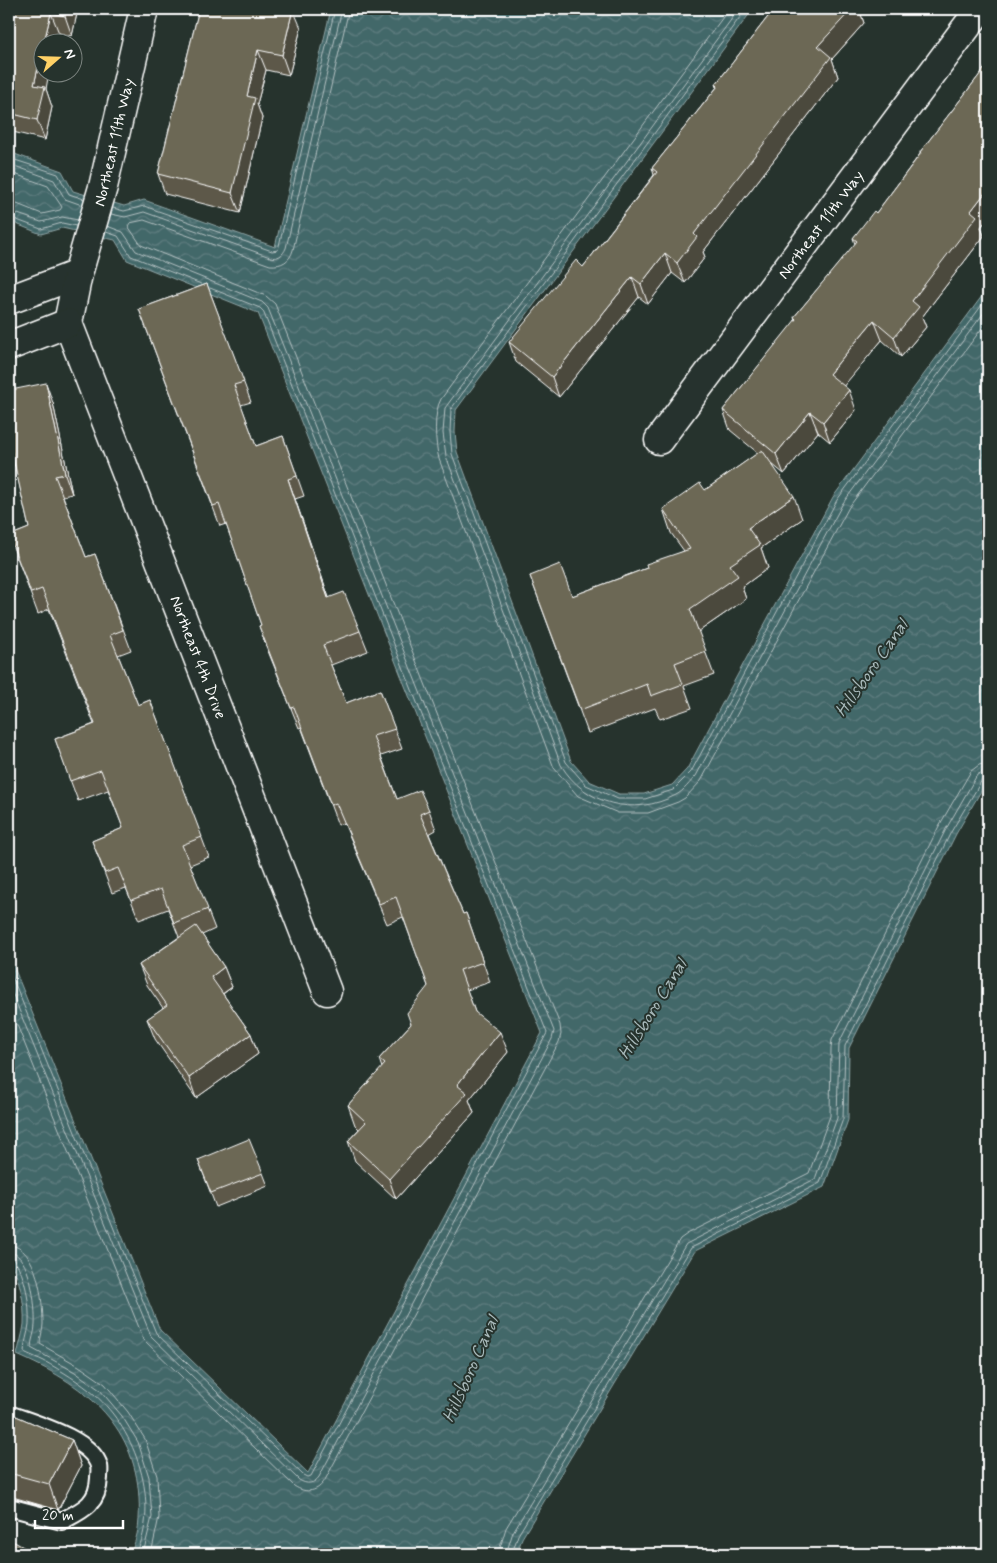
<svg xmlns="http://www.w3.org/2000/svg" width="997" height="1563" font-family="Mynerve,sans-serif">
  <defs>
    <pattern id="water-waves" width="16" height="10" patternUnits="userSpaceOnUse" patternTransform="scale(1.25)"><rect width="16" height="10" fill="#436769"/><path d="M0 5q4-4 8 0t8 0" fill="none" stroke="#5f7e80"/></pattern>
  </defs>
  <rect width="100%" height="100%" fill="#26332d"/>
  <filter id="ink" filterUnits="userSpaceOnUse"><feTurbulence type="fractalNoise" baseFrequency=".02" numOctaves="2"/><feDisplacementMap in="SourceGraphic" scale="10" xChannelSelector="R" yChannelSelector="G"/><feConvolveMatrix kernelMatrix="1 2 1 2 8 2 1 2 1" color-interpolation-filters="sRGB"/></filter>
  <g filter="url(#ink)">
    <path fill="url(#water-waves)" stroke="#8ea4a5" d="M331,9H753L456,410L455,432L457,452L571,761L589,781L619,794H644L672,785L687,769L833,497L988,288V779L956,834L849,1048L848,1120L824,1187L695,1251L522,1538L517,1554H130C139,1537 140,1517 139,1498C135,1422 82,1383 17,1355C19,1345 23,1334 24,1324C25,1303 20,1278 9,1260V955L160,1330L308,1473L542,1033L258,313L127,260L115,240L62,228L41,234L9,221V152L62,171L73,191L124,206L144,200L275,247Z"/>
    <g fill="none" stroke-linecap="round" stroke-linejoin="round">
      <g stroke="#b4c2c3" stroke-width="1">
        <path d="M729,9L441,399C433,413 435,443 439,459L554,768L578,796L618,813H648L678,802L685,798L701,781L849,507L988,320"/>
        <path d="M739,9L445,408L443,433L446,456L561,765C585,805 634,817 676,795C684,791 690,782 696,776L843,503L988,307"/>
        <path d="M746,9L451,409L450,432L452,454L566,762L586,785L618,799H645L673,790L691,772L837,500L988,297"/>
        <path d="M9,158L58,174L69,194L84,199"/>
        <path d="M9,164L54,180L65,199L82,205"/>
        <path d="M9,172L48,186L62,207L60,210L42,214L17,204L9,203"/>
        <path d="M113,208L124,211L144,206L272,251L278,250L335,9"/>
        <path d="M9,211L41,222L62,217L78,220"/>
        <path d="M111,214L125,217L144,212L270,257C278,259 283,255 286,248L342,9"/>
        <path d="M9,217L41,229L62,223L76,226"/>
        <path d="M106,232L118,236L131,256L201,284"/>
        <path d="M9,969L156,1333L303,1475L307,1477L311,1476L547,1033L263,311L260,308L210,288"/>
        <path d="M9,985L151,1336L299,1480C307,1485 314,1484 319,1477L552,1039L554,1031L268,308L262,302L136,251L123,232L107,226"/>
        <path d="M9,1005L144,1340L294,1486C306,1494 318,1492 325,1480L559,1042L561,1034L560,1025L275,304L266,296L141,245L128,226L130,223L144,220L270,265C282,266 290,261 293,250L349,9"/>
        <path d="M9,1245C38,1246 43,1302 43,1324C43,1331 40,1337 40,1344L79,1366L105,1384L128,1412L145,1439L157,1476L159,1517L151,1554"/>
        <path d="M9,1252C31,1253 36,1307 35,1325C35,1333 31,1340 31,1348L75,1372L100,1390L122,1416L138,1442L149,1477L152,1517L143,1554"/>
        <path d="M9,1258L14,1260C26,1275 30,1305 29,1324C28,1334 24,1343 24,1352C30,1355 38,1358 44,1361C62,1371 80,1382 95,1395C136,1430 161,1504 136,1554"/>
        <path d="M498,1554L506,1528L680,1239L687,1234L809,1173L830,1116L831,1048L832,1040L939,826L971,771L979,765L988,763"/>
        <path d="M506,1554L513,1532L686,1244L815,1179L837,1118L839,1043L946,829L977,775L982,772L988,771"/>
        <path d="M512,1554L518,1535L691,1248L820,1183L843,1119L845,1046L951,832L982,780L988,777"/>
      </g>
      <g stroke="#fff" stroke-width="20">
        <path id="service" d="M9,1414C33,1423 92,1439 99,1466C100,1469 99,1474 99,1478C98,1504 83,1510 62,1521L9,1507"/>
      </g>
      <g stroke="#fff" stroke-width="31">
        <g id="minor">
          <path d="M9,300L78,274"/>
          <path d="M68,323L327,991"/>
          <path d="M68,323L78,274L103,187L144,9"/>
          <path d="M9,346L68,323"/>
          <path d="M659,440L980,9"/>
        </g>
      </g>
      <use href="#service" stroke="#26332d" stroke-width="16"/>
      <use href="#minor" stroke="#26332d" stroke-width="28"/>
    </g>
    <g fill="#5d5949" stroke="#fff">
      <path d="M9,9H78L72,36L59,33L57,42H42L46,89L52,107L45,140L9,131Z"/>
      <path d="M199,9L301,28L289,75L266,70L257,104L262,118L240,213L165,194L158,174Z"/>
      <path d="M774,9H859L864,23L832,59L838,77L703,252L705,257L685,283L672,273L648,304L639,297L559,397L516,362L509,342L583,267L654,175L652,168L717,87L716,84Z"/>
      <path d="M988,64V218L981,227L984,236L922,317L926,327L901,357L882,340L843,386L856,410L830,442L818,432L784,474L772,464L802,519L761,548L768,568L742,587L746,599L698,632L714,675L684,686L692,708L660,719L655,708L588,733L530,576L572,596L647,568L684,551L671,533L663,509L705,490L758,453L730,430L723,410L795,321L794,317L855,244L853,238L876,213L920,154V152Z"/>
      <path d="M207,284L251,402L241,405L256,446L283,436L304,496L295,499L329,598L360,631L368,651L331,665L346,703L380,690L402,749L381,756L397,799L429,810L436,830L429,834L463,914L466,913L490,982L467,990L475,1012L508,1052L469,1100L474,1113L396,1199L355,1161L348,1141L359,1129L355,1125L348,1105L382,1068L379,1059L411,1024L428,986L403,917L387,924L344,823L338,825L301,727L299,728L266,646L259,626L261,625L226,524L220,526L139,309Z"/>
      <path d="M9,396H12L53,403L72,494L63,496L86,557L95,554L131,650L118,655L138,705L150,700L209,857L190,865L215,929L202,935L224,967L232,987L223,994L251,1034L258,1054L196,1098L155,1039L147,1019L163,1008L147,985L139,965L179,937L168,909L139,920L126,888L112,893L92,841L123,828L108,790L78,801L55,739L94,724L49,609L38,614L9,536L29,528L15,465L9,466Z"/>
      <path d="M198,1160L263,1173L268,1186L216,1207Z"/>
      <path d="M9,1413L72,1440L81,1466L58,1510L9,1496Z"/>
    </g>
    <g fill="#4c493c" stroke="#fff">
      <path d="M67,9H78L72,36L65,16Z"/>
      <path d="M293,9L301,28L289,75L282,55Z"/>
      <path d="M850,9H859L864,23L832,59L838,77L703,252L705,257L685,283L677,263L694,234L818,46Z"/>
      <path d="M51,13L59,33L57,42H44Z"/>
      <path d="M258,50L266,70L257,104L262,118L240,213L232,193L247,96Z"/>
      <path d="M42,51V72H49L46,89L52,107L45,140L37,120L34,85Z"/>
      <path d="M988,189V218L981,227L984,236L922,317L926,327L901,357L894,337L912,301L971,211Z"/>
      <path d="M665,253L672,273L648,304L641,284Z"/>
      <path d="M632,277L639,297L559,397L552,377Z"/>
      <path d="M874,320L882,340L837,394L829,374Z"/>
      <path d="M46,383L53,403L72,494L65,474Z"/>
      <path d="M849,390L856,410L830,442L823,422Z"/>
      <path d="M810,412L818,432L784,474L776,454Z"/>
      <path d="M288,479L295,499L336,618L328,598Z"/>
      <path d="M794,496L802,519L761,548L768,568L742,587L746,599L698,632L690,609L730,565L748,528Z"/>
      <path d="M224,967L232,987L218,997L211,977Z"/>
      <path d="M500,1032L508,1052L469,1100L474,1113L396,1199L389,1179L457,1085Z"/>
      <path d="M251,1034L258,1054L196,1098L189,1078Z"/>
      <path d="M72,1440L81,1466L58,1510L49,1484Z"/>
    </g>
    <g fill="#6c6855" stroke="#fff">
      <path d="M9,9H67L65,16L51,13L44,42H42V51L34,85L45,87L37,120L9,113Z"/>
      <path d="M199,9H293L282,55L258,50L247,96L255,98L232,193L158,174Z"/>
      <path d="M774,9H852L818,46L831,57L694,234L697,237L677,263L665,253L641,284L632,277L552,377L509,342L576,260L583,267L657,172L652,168L718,86L716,84Z"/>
      <path d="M988,64V189L971,211L977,216L912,301L919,307L894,337L874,320L829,374L849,390L823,422L810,412L776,454L723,410L796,319L794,317L857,241L853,238L874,211L876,213L921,153L920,152Z"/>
      <path d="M207,284L244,382L234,385L256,446L283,436L297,476L288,479L328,598L344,592L360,631L323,645L346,703L380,690L395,729L373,736L397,799L420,790L429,810L420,814L463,914L466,913L483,962L460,970L475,1012L500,1032L457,1085L467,1093L389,1179L348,1141L366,1122L348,1105L385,1064L379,1059L411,1024L407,1013L428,986L396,897L379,904L336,803L331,805L294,707L291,708L259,626L261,625L219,504L213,506L139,309Z"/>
      <path d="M46,383L65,474L55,476L86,557L95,554L123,630L110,635L138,705L150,700L202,837L182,845L208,909L174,923L161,889L131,900L118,868L105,873L92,841L123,828L101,770L70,781L55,739L95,724L42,589L31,593L9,536L29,528L10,444L9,445V396H12L11,390Z"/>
      <path d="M762,450L794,496L748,528L760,545L730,565L738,576L690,609L706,651L675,663L683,684L651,696L647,684L580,710L530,576L560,564L572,596L647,568L646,564L690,549L663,509L700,483L705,490Z"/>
      <path d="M196,926L224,967L211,977L251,1034L189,1078L147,1019L167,1005L139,965Z"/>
      <path d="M249,1139L263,1173L211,1193L198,1160Z"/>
      <path d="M9,1413L72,1440L49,1484L9,1473Z"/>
      <path d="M9,1539L36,1554H9Z"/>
    </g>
  </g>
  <g text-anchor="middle" stroke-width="4" stroke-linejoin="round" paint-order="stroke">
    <g font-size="16" fill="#fff" stroke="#26332d">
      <text transform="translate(113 142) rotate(-77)" y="6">Northeast 11th Way</text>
      <text transform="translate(820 224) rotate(-53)" y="6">Northeast 11th Way</text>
      <text transform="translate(199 657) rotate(69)" y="6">Northeast 4th Drive</text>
    </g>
    <g font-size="18" font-style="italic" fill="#aabbbc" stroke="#26332d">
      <text transform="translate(871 668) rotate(-55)" y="6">Hillsboro Canal</text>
      <text transform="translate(652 1009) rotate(-58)" y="6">Hillsboro Canal</text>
      <text transform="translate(470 1369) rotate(-66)" y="6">Hillsboro Canal</text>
    </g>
  </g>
  <rect width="997" height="1563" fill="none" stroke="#26332d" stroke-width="30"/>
  <rect x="15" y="15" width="967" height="1533" fill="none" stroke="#fff" stroke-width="2" filter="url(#ink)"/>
  <g transform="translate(58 58) rotate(70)"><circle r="24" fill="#26332d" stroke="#7d8581"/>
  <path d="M0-4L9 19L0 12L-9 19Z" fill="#ffd166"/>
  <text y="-8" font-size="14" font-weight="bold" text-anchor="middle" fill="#ffffff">N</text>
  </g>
  <path d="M35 1520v8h88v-8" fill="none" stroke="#ffffff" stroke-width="2.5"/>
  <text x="42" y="1520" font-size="15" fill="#ffffff" stroke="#26332d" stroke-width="4" paint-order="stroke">20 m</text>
</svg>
